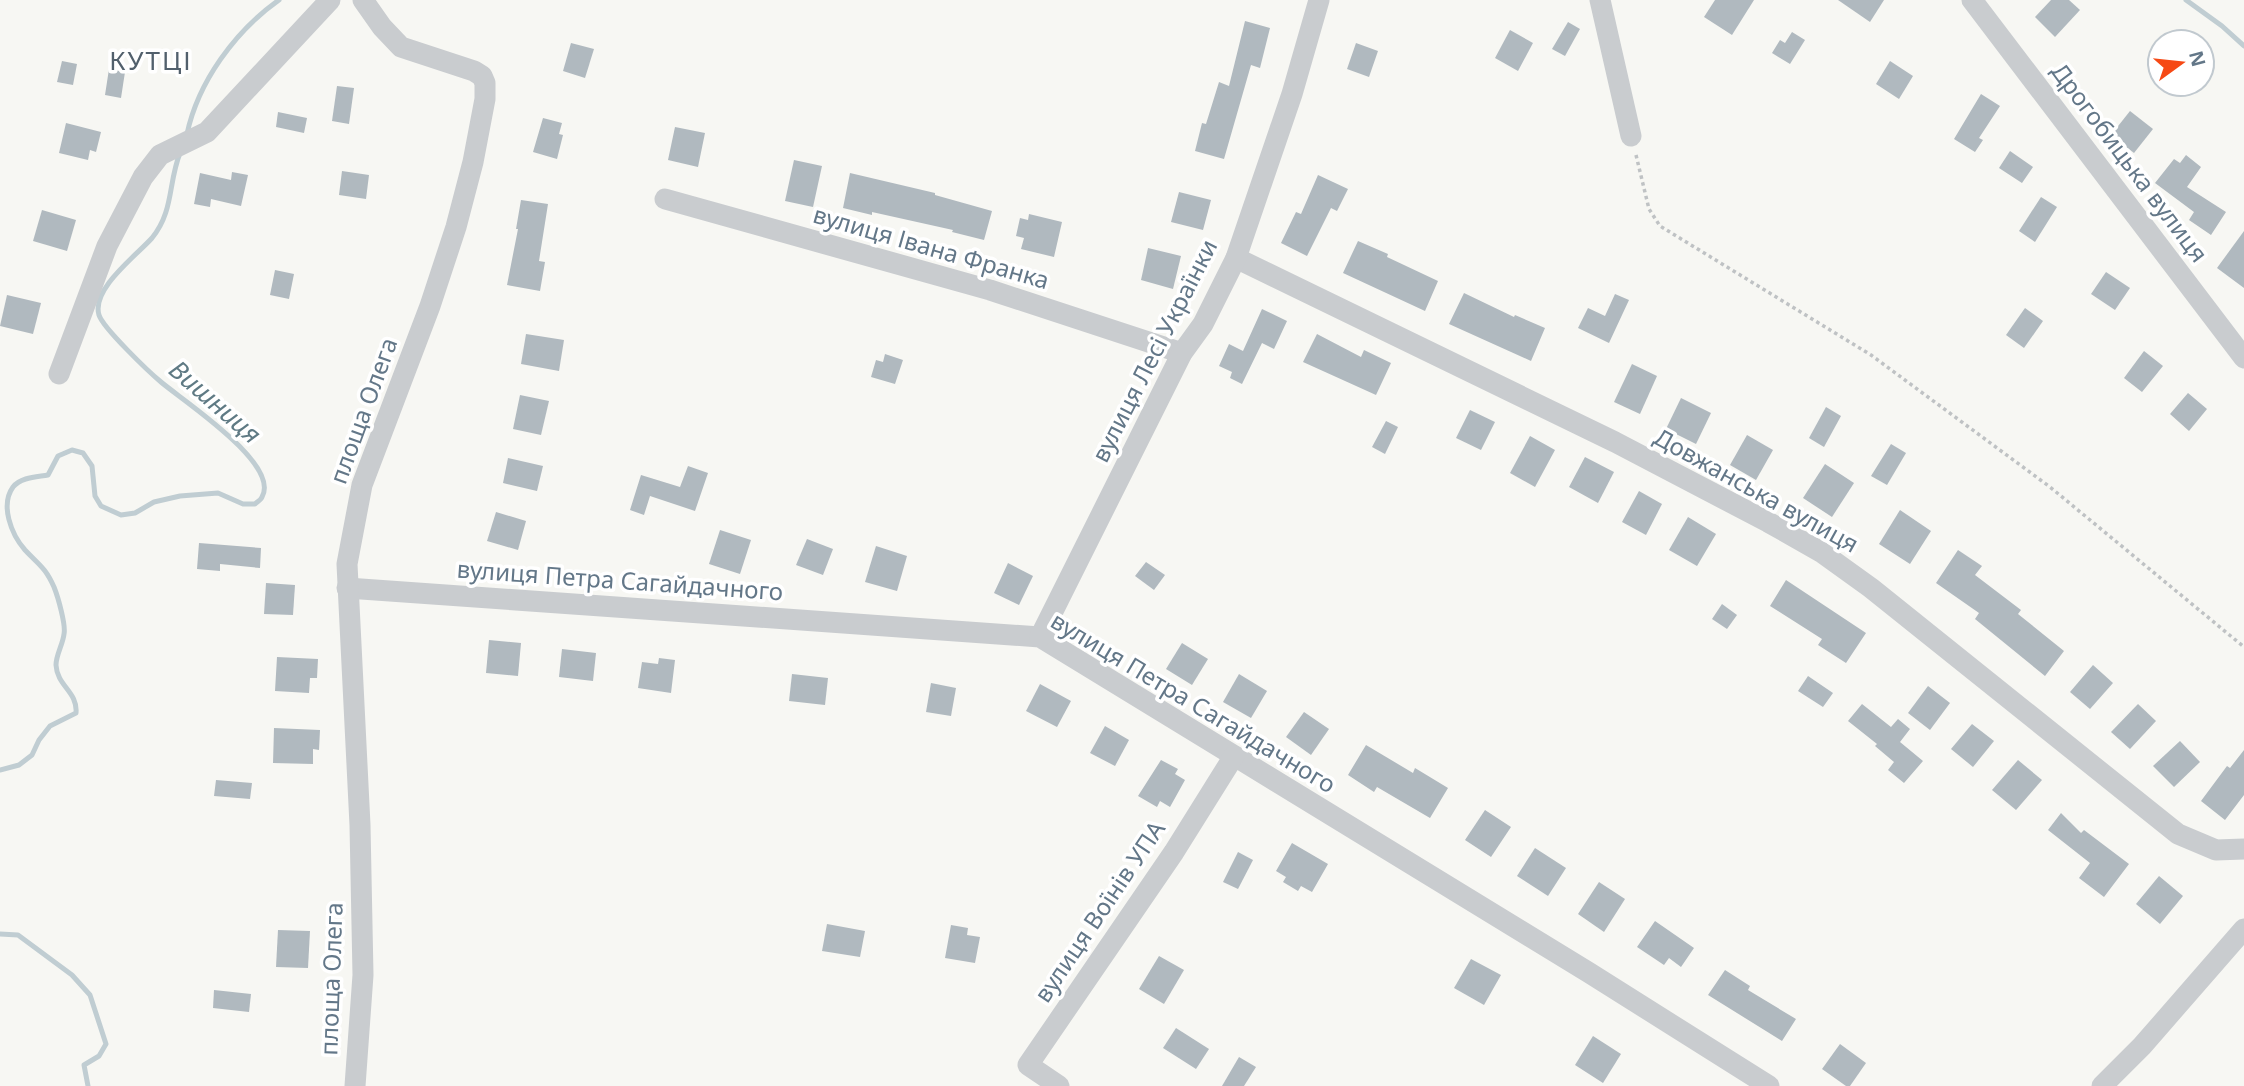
<svg xmlns="http://www.w3.org/2000/svg" width="2244" height="1086" font-family="'Noto Sans',sans-serif">
  <rect width="100%" height="100%" fill="#f7f7f3"/>
  <g fill="none" stroke-linecap="round" stroke-linejoin="round">
    <g stroke="#c0cdd2" stroke-width="5">
      <path d="M2186,0L2222,26L2244,46"/>
      <path d="M187,134C198,82 235,31 279,0"/>
      <path d="M0,770L19,765L32,755L39,740L50,726L76,713C78,692 57,686 56,665C56,655 63,644 64,634C66,625 58,597 54,587C45,567 39,565 25,550C11,534 0,505 13,487C21,477 37,477 48,475L58,456L72,450L83,453L92,466L95,496L101,506L121,515L135,513L154,502L180,496L218,493L243,504H255C257,502 261,500 262,497C281,464 182,400 161,382C149,372 103,328 99,315C91,289 137,255 152,238C174,211 168,183 180,153"/>
      <path d="M0,934L18,935L72,975L90,995L106,1044L99,1056L84,1065L88,1086"/>
    </g>
  </g>
  <g fill="#b0b9bf">
    <path d="M1715,0H1754L1732,35L1704,17Z"/>
    <path d="M1838,0H1884L1870,22Z"/>
    <path d="M2051,0H2069L2080,10L2055,37L2035,17Z"/>
    <path d="M1245,21L1270,28L1260,68L1251,65L1224,159L1195,151L1202,123L1206,124L1219,82L1229,86Z"/>
    <path d="M1568,22L1580,29L1565,56L1552,49Z"/>
    <path d="M1510,30L1533,43L1518,71L1495,58Z"/>
    <path d="M1792,32L1805,40L1790,64L1772,53L1780,40L1785,43Z"/>
    <path d="M571,43L594,49L585,78L563,71Z"/>
    <path d="M1356,43L1378,51L1369,77L1347,69Z"/>
    <path d="M62,61L77,64L73,85L57,82Z"/>
    <path d="M1890,61L1913,76L1899,99L1876,84Z"/>
    <path d="M109,69L125,72L121,98L105,95Z"/>
    <path d="M337,86L354,88L349,124L332,121Z"/>
    <path d="M1981,94L2000,106L1979,138L1983,140L1975,152L1954,139Z"/>
    <path d="M2130,111L2153,129L2134,153L2111,135Z"/>
    <path d="M278,112L307,118L304,133L276,127Z"/>
    <path d="M543,118L562,123L559,134L563,135L557,159L533,152Z"/>
    <path d="M66,123L101,132L96,152L90,150L88,160L59,153Z"/>
    <path d="M675,127L705,133L698,167L668,160Z"/>
    <path d="M2010,151L2033,167L2022,183L1999,168Z"/>
    <path d="M2186,155L2201,167L2187,187L2226,212L2211,235L2189,220L2194,212L2155,183L2174,159L2180,163Z"/>
    <path d="M794,160L822,166L813,207L785,201Z"/>
    <path d="M342,171L369,175L366,199L339,195Z"/>
    <path d="M232,172L248,175L241,206L211,199L210,207L194,204L200,173L231,180Z"/>
    <path d="M850,173L935,193V195L992,211L984,240L952,232L953,230L872,212V215L843,208Z"/>
    <path d="M1318,175L1348,189L1337,211L1331,208L1307,256L1281,243L1296,212L1301,214Z"/>
    <path d="M1179,192L1211,200L1203,230L1171,222Z"/>
    <path d="M2041,197L2057,207L2035,242L2019,231Z"/>
    <path d="M521,200L548,204L539,261L545,262L540,291L507,285L518,229H516Z"/>
    <path d="M42,210L76,220L67,251L33,241Z"/>
    <path d="M1029,214L1062,222L1054,257L1021,249L1024,238L1016,236L1020,218L1028,220Z"/>
    <path d="M2244,231V288L2217,268Z"/>
    <path d="M1358,241L1388,254L1387,257L1438,281L1425,311L1343,273Z"/>
    <path d="M1148,248L1181,256L1173,289L1141,280Z"/>
    <path d="M275,270L294,274L289,299L270,295Z"/>
    <path d="M2106,272L2130,288L2115,310L2091,294Z"/>
    <path d="M1464,293L1514,317L1515,315L1545,328L1531,361L1449,324Z"/>
    <path d="M1615,294L1629,300L1609,343L1578,328L1588,308L1605,316Z"/>
    <path d="M7,295L41,303L33,334L0,326Z"/>
    <path d="M2025,308L2043,321L2024,348L2006,335Z"/>
    <path d="M1262,309L1287,321L1274,349L1262,343L1242,384L1230,378L1232,372L1219,366L1229,344L1243,351Z"/>
    <path d="M526,334L564,340L559,371L521,364Z"/>
    <path d="M1317,334L1361,357L1364,350L1391,363L1376,395L1303,362Z"/>
    <path d="M2144,351L2163,366L2142,392L2124,378Z"/>
    <path d="M885,354L903,360L895,384L871,377L876,360L883,362Z"/>
    <path d="M1632,364L1657,376L1640,414L1614,402Z"/>
    <path d="M2188,393L2207,409L2189,431L2170,414Z"/>
    <path d="M520,395L549,401L541,435L513,429Z"/>
    <path d="M1681,398L1711,413L1696,444L1666,429Z"/>
    <path d="M1826,407L1841,416L1824,447L1809,438Z"/>
    <path d="M1470,410L1495,422L1481,450L1456,438Z"/>
    <path d="M1386,421L1398,427L1385,454L1372,447Z"/>
    <path d="M1747,435L1773,450L1756,480L1730,465Z"/>
    <path d="M1530,436L1555,450L1535,487L1510,473Z"/>
    <path d="M1891,444L1906,453L1887,485L1871,476Z"/>
    <path d="M1585,457L1614,472L1598,503L1569,487Z"/>
    <path d="M508,458L543,466L537,491L503,483Z"/>
    <path d="M1825,464L1854,483L1832,517L1803,498Z"/>
    <path d="M688,466L708,473L695,511L650,496L644,515L630,510L641,475L680,487Z"/>
    <path d="M1639,491L1662,504L1646,535L1622,522Z"/>
    <path d="M1900,510L1931,531L1910,564L1879,544Z"/>
    <path d="M496,512L526,521L518,550L487,541Z"/>
    <path d="M1688,517L1716,534L1697,566L1669,550Z"/>
    <path d="M720,530L751,540L740,574L709,564Z"/>
    <path d="M807,539L833,549L823,575L796,565Z"/>
    <path d="M199,543L261,548L260,568L220,564V571L197,569Z"/>
    <path d="M876,546L907,556L897,591L865,582Z"/>
    <path d="M1958,550L1982,566L1975,575L2021,610L2018,614L2064,651L2045,676L1975,619L1979,613L1936,583Z"/>
    <path d="M1146,562L1165,575L1154,590L1135,576Z"/>
    <path d="M1008,563L1033,576L1019,605L994,593Z"/>
    <path d="M1786,580L1866,633L1846,663L1818,645L1822,639L1770,606Z"/>
    <path d="M266,583L295,585L293,615L264,614Z"/>
    <path d="M1722,604L1737,615L1727,629L1712,619Z"/>
    <path d="M489,640L521,643L518,676L486,673Z"/>
    <path d="M1182,643L1208,659L1192,685L1166,669Z"/>
    <path d="M562,649L596,653L593,681L559,677Z"/>
    <path d="M277,657L318,659L317,678H310L309,693L275,691Z"/>
    <path d="M659,658L675,660L671,693L638,688L642,662L658,664Z"/>
    <path d="M2093,665L2113,683L2090,709L2070,692Z"/>
    <path d="M792,674L828,678L825,705L789,701Z"/>
    <path d="M1239,674L1267,691L1251,718L1223,702Z"/>
    <path d="M1808,676L1833,693L1823,707L1798,691Z"/>
    <path d="M931,683L956,688L951,716L926,712Z"/>
    <path d="M1040,684L1071,701L1057,727L1026,711Z"/>
    <path d="M1928,686L1950,703L1930,730L1908,713Z"/>
    <path d="M1862,704L1891,727L1898,719L1910,729L1900,742L1923,761L1904,783L1888,770L1894,762L1875,746L1877,744L1848,721Z"/>
    <path d="M2138,704L2156,721L2130,749L2111,732Z"/>
    <path d="M1304,712L1329,729L1311,755L1286,737Z"/>
    <path d="M1972,724L1994,741L1973,767L1951,749Z"/>
    <path d="M1105,726L1129,740L1115,766L1090,753Z"/>
    <path d="M274,728L320,730L319,750L313,749V764L273,763Z"/>
    <path d="M2180,741L2200,762L2174,787L2153,766Z"/>
    <path d="M1366,745L1413,773L1415,768L1448,788L1430,818L1377,787L1374,792L1348,775Z"/>
    <path d="M2244,750V795L2225,820L2201,801L2227,766L2230,768Z"/>
    <path d="M1161,760L1178,769L1175,774L1185,780L1170,807L1160,801L1157,807L1138,796Z"/>
    <path d="M2018,760L2042,780L2016,810L1992,790Z"/>
    <path d="M216,780L252,783L250,799L214,796Z"/>
    <path d="M1485,810L1511,827L1491,857L1465,840Z"/>
    <path d="M2061,813L2081,833L2084,830L2129,864L2104,897L2079,878L2090,863L2048,830Z"/>
    <path d="M1292,843L1328,864L1312,892L1301,886L1298,891L1283,882L1286,877L1276,871Z"/>
    <path d="M1535,848L1566,868L1548,896L1517,876Z"/>
    <path d="M1238,852L1253,860L1238,889L1223,882Z"/>
    <path d="M2159,876L2183,896L2160,924L2136,904Z"/>
    <path d="M1599,882L1625,899L1604,932L1578,914Z"/>
    <path d="M1655,921L1694,948L1681,967L1669,958L1664,965L1637,947Z"/>
    <path d="M827,924L865,931L860,957L822,951Z"/>
    <path d="M951,925L968,928L967,935L980,937L975,963L945,958Z"/>
    <path d="M278,930L310,931L308,968L276,967Z"/>
    <path d="M1159,956L1184,970L1164,1004L1139,989Z"/>
    <path d="M1471,959L1501,975L1484,1005L1454,988Z"/>
    <path d="M1725,970L1750,986L1748,990L1796,1019L1782,1041L1708,995Z"/>
    <path d="M214,990L251,994L249,1012L213,1008Z"/>
    <path d="M1176,1028L1209,1049L1196,1069L1163,1048Z"/>
    <path d="M1593,1036L1621,1054L1603,1083L1575,1065Z"/>
    <path d="M1840,1044L1866,1063L1850,1086H1846L1822,1069Z"/>
    <path d="M1239,1057L1256,1067L1244,1086H1222Z"/>
  </g>
  <g fill="none" stroke-linecap="round" stroke-linejoin="round">
    <path stroke="#bfc2c4" stroke-width="3.5" stroke-dasharray="3.5 3.5" stroke-linecap="butt" d="M1636,155L1649,209L1660,226L1871,355L2050,487L2244,647"/>
    <g stroke="#c9cccf" stroke-width="21">
      <path d="M1600,0L1631,136"/>
      <path d="M1972,0L2244,358"/>
      <path d="M665,199L990,290L1182,353"/>
      <path d="M1236,258L1615,442L1768,522L1821,552L1871,588L2178,834L2216,850L2244,849"/>
      <path d="M59,374L107,246L143,177L160,155L207,132L330,0"/>
      <path d="M347,588L1040,637L1588,972L1769,1086"/>
      <path d="M1040,637L1182,353L1203,324L1236,258L1292,94L1319,0"/>
      <path d="M355,1086L363,975L360,825L347,564L362,485L430,306L456,227L473,162L485,99V83L482,76L474,71L401,47L382,27L363,0"/>
      <path d="M1059,1086L1028,1065L1174,852L1234,756"/>
      <path d="M2102,1086L2142,1046L2244,929"/>
    </g>
  </g>
  <g text-anchor="middle" stroke-width="7" stroke-linejoin="round" paint-order="stroke">
    <g font-size="24" fill="#637788" stroke="#fff">
      <text transform="translate(2129 163) rotate(53)" y="8">Дрогобицька вулиця</text>
      <text transform="translate(931 248) rotate(16)" y="8">вулиця Івана Франка</text>
      <text transform="translate(1155 351) rotate(-63)" y="8">вулиця Лесі Українки</text>
      <text transform="translate(364 411) rotate(-70)" y="8">площа Олега</text>
      <text transform="translate(1756 491) rotate(29)" y="8">Довжанська вулиця</text>
      <text transform="translate(620 581) rotate(4)" y="8">вулиця Петра Сагайдачного</text>
      <text transform="translate(1193 703) rotate(31)" y="8">вулиця Петра Сагайдачного</text>
      <text transform="translate(1100 912) rotate(-56)" y="8">вулиця Воїнів УПА</text>
      <text transform="translate(332 979) rotate(-88)" y="8">площа Олега</text>
    </g>
    <g font-size="26" letter-spacing="2" fill="#52606c" stroke="#fff">
      <text x="151" y="70">КУТЦІ</text>
    </g>
    <g font-size="26" font-style="italic" fill="#5f7a84" stroke="#fff">
      <text transform="translate(215 402) rotate(41)" y="9">Вишниця</text>
    </g>
  </g>
  <g transform="translate(2181 63) rotate(75)"><circle r="33" fill="#ffffff" stroke="#c1c9cf" stroke-width="2"/>
  <path d="M0-5L12 26L0 18L-12 26Z" fill="#f64915"/>
  <text y="-10" font-size="19" font-weight="bold" text-anchor="middle" fill="#637788">N</text>
  </g>
</svg>
